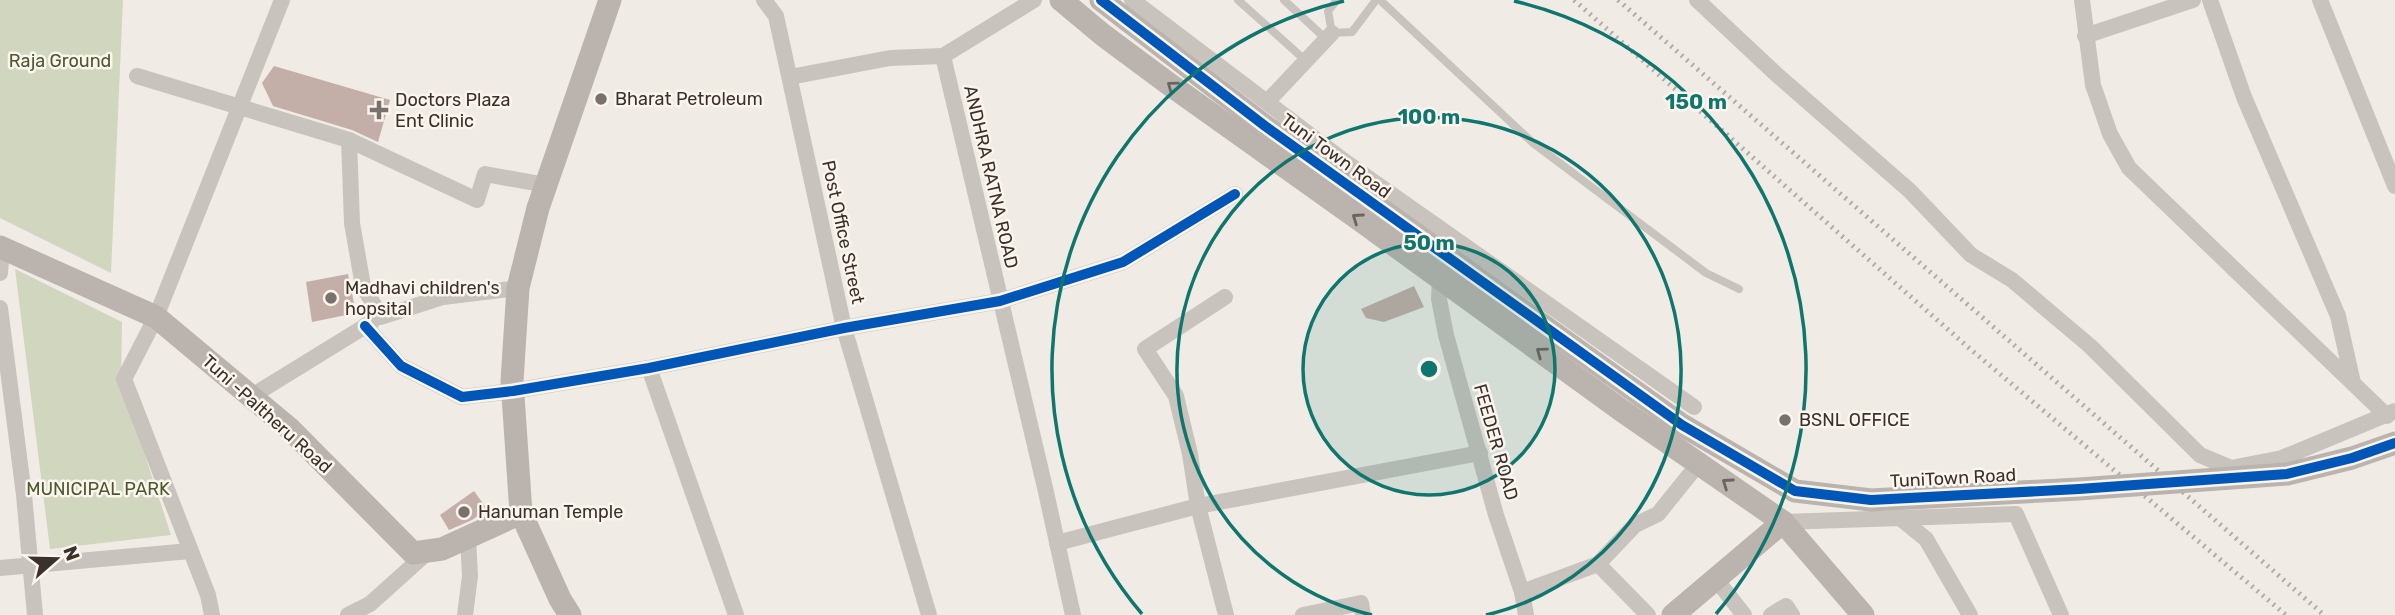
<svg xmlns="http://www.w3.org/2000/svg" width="2395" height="615" font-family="Rubik,sans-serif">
  <rect width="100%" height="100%" fill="#f0ebe5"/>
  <g fill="#d1d6bf">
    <path d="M0,0H123L111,273L0,218Z"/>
    <path d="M15,269L122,322L121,382L171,535L50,549Z"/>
  </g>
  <g fill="#c3afa7">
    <path d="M274,66L390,100L378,142L352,130L273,106L262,83Z"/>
    <path d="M348,274L356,313L312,322L306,282Z"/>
    <path d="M1414,286L1424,307L1384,322L1366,318L1361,309Z"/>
    <path d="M474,491L487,509L472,520L449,530L440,515Z"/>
  </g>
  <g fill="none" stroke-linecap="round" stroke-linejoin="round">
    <g stroke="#c9c3be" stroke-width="8">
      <path d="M1238,0L1306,61"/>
      <path d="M1284,0L1326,39"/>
      <path d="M1337,0L1328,11L1332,33L1352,32L1376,0"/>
      <path d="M1380,0L1533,143L1706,273L1739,289"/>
    </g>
    <g stroke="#c9c3be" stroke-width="16">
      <path d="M764,0L776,16L844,328L929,615"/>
      <path d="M1034,0L943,56L1046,492L1073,615"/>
      <path d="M1132,0L1347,163L1694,407"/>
      <path d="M1697,0L1776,74L1910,191L1971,255L2012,280L2090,346L2200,455L2231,468L2282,458L2395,411"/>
      <path d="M2082,0L2093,85L2110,134L2129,168L2387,416"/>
      <path d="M2210,0L2244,97L2338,316L2353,383"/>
      <path d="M2320,0L2395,186"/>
      <path d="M2085,36L2193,0"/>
      <path d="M137,76L349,140L477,200L485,174L546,185"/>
      <path d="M790,77L890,58L943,56"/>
      <path d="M1267,102L1332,33"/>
      <path d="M349,140L352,223L363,286L381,317L443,297L518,288"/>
      <path d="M0,273L2,248"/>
      <path d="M1440,277L1439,299L1446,335L1496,515L1522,592L1526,615"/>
      <path d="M1225,297L1145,349L1176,396L1190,454L1198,506L1226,615"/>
      <path d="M0,308L24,495L35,615"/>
      <path d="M365,326L401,366L462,397L513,391L649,368L844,328L1000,301L1123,262L1235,194"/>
      <path d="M649,368L736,615"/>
      <path d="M252,396L372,322"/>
      <path d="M1900,518L2016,514L2061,615"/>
      <path d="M1783,522L1900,518L1926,539L1970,615"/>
      <path d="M1057,543L1198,506L1480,453"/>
      <path d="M0,568L190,551"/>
      <path d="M1715,578L1744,615"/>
      <path d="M1522,592L1598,564"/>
      <path d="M212,615L208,595L124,379L156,317L282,0"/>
      <path d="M348,615L370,604L429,551"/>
      <path d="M465,615L470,576L468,538"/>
      <path d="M1303,615L1361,603L1363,615"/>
      <path d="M1648,615L1598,564L1635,525L1658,514L1699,463"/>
      <path d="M1771,615L1786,606L1792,615"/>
    </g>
    <g stroke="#bab3ae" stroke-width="23">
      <path d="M1061,0L1103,35L1169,84L1364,223L1621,410L1783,522L1863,615"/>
      <path d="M1101,0L1265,126L1555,334"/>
      <path d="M0,247L156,317L290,429L413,553L442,549L521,513"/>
      <path d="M570,615L560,599L521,513L512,381L518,288L538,208L610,0"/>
      <path d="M1673,615L1783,522"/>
    </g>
    <g stroke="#b1aca8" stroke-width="5" stroke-dasharray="2 5" stroke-linecap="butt">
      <path d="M1574,0L1969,348L2286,615"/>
      <path d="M1618,0L2324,615"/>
    </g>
    <path stroke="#bab3ae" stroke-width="23" d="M1555,334L1682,425L1795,491L1871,500L2079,489L2287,474L2352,458L2395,443"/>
    <g stroke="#fbf5ee" stroke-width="15">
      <g id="cycleway">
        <path d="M1101,0L1265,126L1682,425L1795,491L1871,500L2079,489L2287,474L2352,458L2395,443"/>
        <path d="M365,326L401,366L462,397L513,391L649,368L844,328L1000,301L1123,262L1235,194"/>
      </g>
    </g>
    <use href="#cycleway" stroke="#0057b8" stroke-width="10"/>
  </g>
  <defs><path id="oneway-chevron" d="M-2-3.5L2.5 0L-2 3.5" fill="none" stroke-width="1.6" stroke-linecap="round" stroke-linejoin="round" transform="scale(1.75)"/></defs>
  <g stroke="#6e645f">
    <use href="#oneway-chevron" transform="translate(1172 86) rotate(-144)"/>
    <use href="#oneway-chevron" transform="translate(1357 218) rotate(-145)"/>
    <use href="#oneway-chevron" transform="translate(1541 352) rotate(-144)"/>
    <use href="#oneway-chevron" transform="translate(1727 483) rotate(-145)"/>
  </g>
  <circle cx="1429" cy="369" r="126" fill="#0f766e" fill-opacity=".12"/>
  <g fill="none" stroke="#0f766e" stroke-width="3.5">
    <circle cx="1429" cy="369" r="126"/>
    <path d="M1372 615A252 252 0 1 1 1486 615"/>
    <path d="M1142 614A378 378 0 0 1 1344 1M1514 1A378 378 0 0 1 1716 614"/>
  </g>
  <g fill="#7a716c" stroke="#fbf5ee" stroke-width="2.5">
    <circle cx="601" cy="99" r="7"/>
    <path d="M375.5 99.5h7v7h7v7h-7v7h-7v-7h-7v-7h7z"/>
    <circle cx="331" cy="298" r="7"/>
    <circle cx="1785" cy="420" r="7"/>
    <circle cx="464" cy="512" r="7"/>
  </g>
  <g text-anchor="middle" stroke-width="5" stroke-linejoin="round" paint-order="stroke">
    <g font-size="18" fill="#4a5a2e" stroke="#fbf5ee">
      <text x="60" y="67">Raja Ground</text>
      <text x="98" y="495">MUNICIPAL PARK</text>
    </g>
    <g font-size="18" fill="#3b302b" stroke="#fbf5ee" text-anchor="start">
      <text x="615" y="105">Bharat Petroleum</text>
      <text x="395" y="106">Doctors Plaza<tspan x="395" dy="21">Ent Clinic</tspan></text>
      <text x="345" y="294">Madhavi children's<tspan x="345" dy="21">hopsital</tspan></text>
      <text x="1799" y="426">BSNL OFFICE</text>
      <text x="478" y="518">Hanuman Temple</text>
    </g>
    <g font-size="18" fill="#3b302b" stroke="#fbf5ee">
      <text transform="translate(1336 156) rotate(36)" y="6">Tuni Town Road</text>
      <text transform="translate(991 177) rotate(77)" y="6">ANDHRA RATNA ROAD</text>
      <text transform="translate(843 232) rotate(78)" y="6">Post Office Street</text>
      <text transform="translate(267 414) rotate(42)" y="6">Tuni -Paltheru Road</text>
      <text transform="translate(1496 442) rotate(74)" y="6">FEEDER ROAD</text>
      <text transform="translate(1953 478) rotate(-3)" y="6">TuniTown Road</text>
    </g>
  </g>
  <circle cx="1429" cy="369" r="10" fill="#0f766e" stroke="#fbf5ee" stroke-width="3.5"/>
  <g font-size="21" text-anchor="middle" font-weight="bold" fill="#0f766e" stroke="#fbf5ee" stroke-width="5" stroke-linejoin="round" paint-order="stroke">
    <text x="1696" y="109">150 m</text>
    <text x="1429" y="124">100 m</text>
    <text x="1429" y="250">50 m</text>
  </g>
  <g transform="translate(56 559) rotate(70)" stroke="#fbf5ee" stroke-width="5" paint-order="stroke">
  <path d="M0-5L12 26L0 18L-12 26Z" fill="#3b302b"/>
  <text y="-10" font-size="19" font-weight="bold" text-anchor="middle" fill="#3b302b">N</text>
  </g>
</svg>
